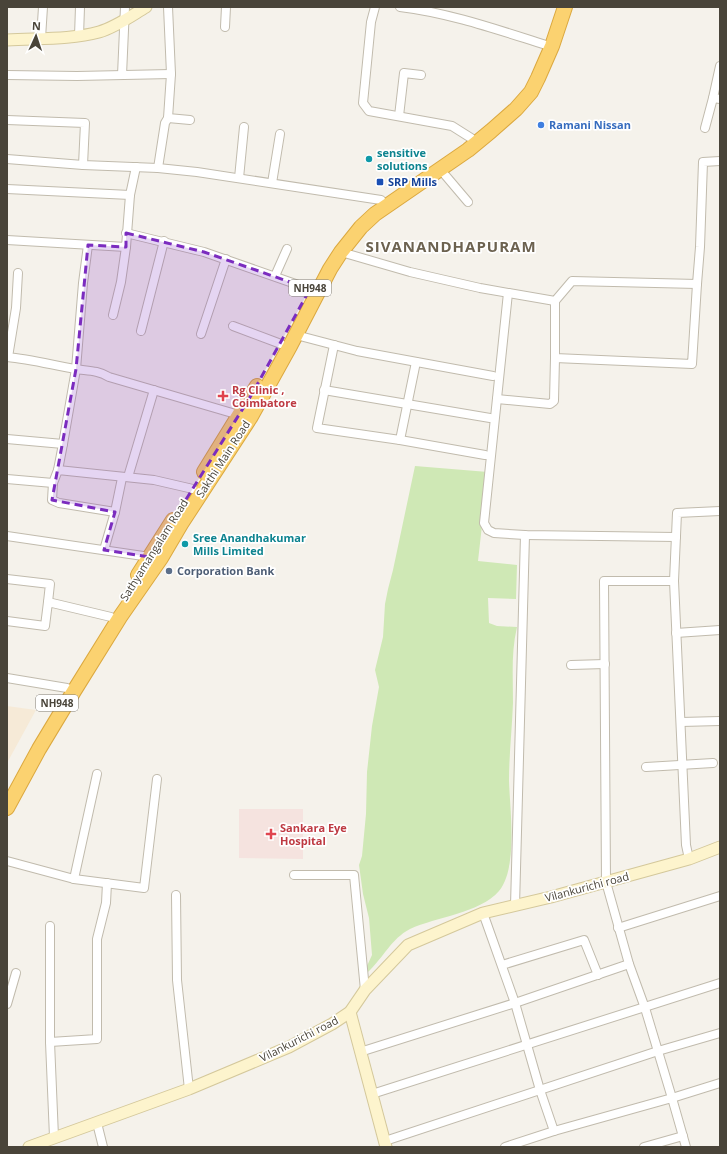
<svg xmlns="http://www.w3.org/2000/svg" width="727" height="1154" font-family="'Open Sans',sans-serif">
  <rect width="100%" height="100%" fill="#f5f2eb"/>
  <path fill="#f6ead7" d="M7,706L36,710L7,763Z"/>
  <path fill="#f5e3df" d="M239,809H303V859L239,858Z"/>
  <path fill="#cfe8b5" d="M415,466L488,472L478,561L517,565L516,599L488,598L489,623L497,626L517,627C511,652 513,677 513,703C512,729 509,755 509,781C510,811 518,868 499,891C480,913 436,917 410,929C391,939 384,957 368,972L366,969L367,966L372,955L369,918L363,894L359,865L362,856L366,814L367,772L372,726L379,687L375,670L383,637L385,604L388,589L393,570Z"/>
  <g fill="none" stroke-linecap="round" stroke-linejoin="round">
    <g stroke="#c1bbad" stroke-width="10">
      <g id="street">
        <path d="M375,7L371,22L363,103L369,111L452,126L471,138"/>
        <path d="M400,7C450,13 498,30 546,45"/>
        <path d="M225,27L226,7"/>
        <path d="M79,36L80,7"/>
        <path d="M41,38L43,7"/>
        <path d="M720,66L713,98L720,99"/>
        <path d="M7,75L77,76L171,74"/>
        <path d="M122,75L125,7"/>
        <path d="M399,116L404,73L421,75"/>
        <path d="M168,118L190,120"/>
        <path d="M7,120L85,123L83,165"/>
        <path d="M705,128L713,98"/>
        <path d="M7,159L83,165L158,168L197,172L381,200"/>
        <path d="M158,168L165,123L168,118L171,74L168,7"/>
        <path d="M440,169L468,202"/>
        <path d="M239,178L244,127"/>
        <path d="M272,183L280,134"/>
        <path d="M7,189L130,195"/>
        <path d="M126,233L204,252L310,289"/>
        <path d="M7,240L126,247L130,195L136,167"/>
        <path d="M341,252L410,272L480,288L555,301L572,281L697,284L700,247L703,162L720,161"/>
        <path d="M275,276L287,249"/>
        <path d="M508,293L484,523L488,530L494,533L525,535L676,537"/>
        <path d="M555,301V358L692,364L697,284"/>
        <path d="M113,315L121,282L126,247"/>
        <path d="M233,326L281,344"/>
        <path d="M141,331L164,241"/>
        <path d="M201,334L226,259"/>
        <path d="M296,335L357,351L493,376"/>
        <path d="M334,345L317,428L400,440L485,455"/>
        <path d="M7,357C30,359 52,365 75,369C88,371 97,370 109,377L239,415"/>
        <path d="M8,357L16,308L18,273"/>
        <path d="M324,390L490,418"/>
        <path d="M497,399L550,404L554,401L555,358"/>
        <path d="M7,439L63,444L76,369L83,283L88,245"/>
        <path d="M400,440L416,362"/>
        <path d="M58,470L63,444"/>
        <path d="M128,477L154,390"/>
        <path d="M7,479L53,483L58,470L154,480L193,489"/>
        <path d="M53,483L52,500L59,503L115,512"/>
        <path d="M7,536L150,557"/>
        <path d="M104,550L115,512L122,478"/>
        <path d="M7,579L50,584L48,602"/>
        <path d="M674,581H604L606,882L629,964L645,1008L672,1098L720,1083"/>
        <path d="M7,621L45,626L48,602L111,617"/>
        <path d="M676,633L720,630"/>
        <path d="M571,665L605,664"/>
        <path d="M7,678L67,688"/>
        <path d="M681,722L720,721"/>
        <path d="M646,767L713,763"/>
        <path d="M689,859L686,845L674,581L677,513L720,511"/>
        <path d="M7,861L74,879L144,888L157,779"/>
        <path d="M294,875H354L365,990"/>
        <path d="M74,879L97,774"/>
        <path d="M176,895L177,980L189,1089"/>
        <path d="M515,906L525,535"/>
        <path d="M483,913L515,1003L540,1090L554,1131"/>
        <path d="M50,926V1042L54,1137"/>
        <path d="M618,928L720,896"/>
        <path d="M502,965L584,940L598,975"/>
        <path d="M7,1004L16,973"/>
        <path d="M50,1042L97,1039V939L106,903L107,883"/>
        <path d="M360,1052L515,1003L629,964"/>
        <path d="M372,1094L720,983"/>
        <path d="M97,1123L103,1147"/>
        <path d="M385,1141L658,1051L720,1033"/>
        <path d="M505,1147L554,1131L672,1098L686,1147"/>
        <path d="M644,1147L683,1136"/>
      </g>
    </g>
    <g stroke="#d4c89b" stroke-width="13">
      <g id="secondary">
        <path d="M7,40C37,38 70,40 99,32C116,27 131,16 146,7"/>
        <path d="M350,1012L386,1147"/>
        <path d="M29,1147L189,1089L289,1047L332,1024L350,1012L365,990L408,945L483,913L551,897L660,867L689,859L720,847"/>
      </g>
    </g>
    <g stroke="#dba83f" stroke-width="16">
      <g id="highway">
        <path d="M204,472L257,386"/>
        <path d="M138,575L173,520"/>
        <path d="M7,808L39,749L74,691L120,617L161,558L181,524L250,418L290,346L330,269L341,252L361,227L375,214L468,150L491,131L516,109L531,92L538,78L552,46L565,7"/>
      </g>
    </g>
    <use href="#street" stroke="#fff" stroke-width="8"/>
    <use href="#secondary" stroke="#fdf4cd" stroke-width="11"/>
    <use href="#highway" stroke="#fbd270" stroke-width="14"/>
  </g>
  <path fill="#7b2cbf" fill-opacity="0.2" stroke="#7b2cbf" stroke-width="3" stroke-dasharray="8 5" stroke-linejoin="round" d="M126,233L204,252L310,289L252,394L150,557L104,550L115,512L52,500L76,369L88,245L126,247Z"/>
  <circle fill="#3f7fe0" stroke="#fff" stroke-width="1.5" cx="541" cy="125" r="4"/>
  <g fill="#0f9aa8" stroke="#fff" stroke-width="1.5">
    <circle cx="369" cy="159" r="4"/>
    <circle cx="185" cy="544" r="4"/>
  </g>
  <rect fill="#1a4fb4" stroke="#fff" stroke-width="1.5" x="376" y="178" width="8" height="8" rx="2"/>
  <g fill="#e0444e" stroke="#fff" stroke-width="1.5">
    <path d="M221 390h4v4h4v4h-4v4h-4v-4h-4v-4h4z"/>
    <path d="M269 828h4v4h4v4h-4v4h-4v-4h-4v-4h4z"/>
  </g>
  <circle fill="#5c6f8a" stroke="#fff" stroke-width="1.5" cx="169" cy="571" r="4"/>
  <g text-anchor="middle" stroke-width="3.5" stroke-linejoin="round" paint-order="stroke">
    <g fill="#fff" stroke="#807c74" stroke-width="1">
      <rect x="289" y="280" width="42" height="16" rx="3"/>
      <rect x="36" y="695" width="42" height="16" rx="3"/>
    </g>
    <g font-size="10" font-weight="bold" fill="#494439">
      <text x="310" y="292">NH948</text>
      <text x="57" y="707">NH948</text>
    </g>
    <g font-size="11" font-weight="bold" fill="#366cbe" stroke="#fff" text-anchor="start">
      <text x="549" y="129">Ramani Nissan</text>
    </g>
    <g font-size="11" font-weight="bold" fill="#0d838f" stroke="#fff" text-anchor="start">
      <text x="377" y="157">sensitive<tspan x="377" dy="13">solutions</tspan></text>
      <text x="193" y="542">Sree Anandhakumar<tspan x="193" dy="13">Mills Limited</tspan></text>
    </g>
    <g font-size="11" font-weight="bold" fill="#164399" stroke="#fff" text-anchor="start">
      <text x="388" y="186">SRP Mills</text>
    </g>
    <g font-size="11" font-weight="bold" fill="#be3a42" stroke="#fff" text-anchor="start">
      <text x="232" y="394">Rg Clinic ,<tspan x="232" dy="13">Coimbatore</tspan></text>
      <text x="280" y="832">Sankara Eye<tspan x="280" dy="13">Hospital</tspan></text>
    </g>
    <g font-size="11" fill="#494439" stroke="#fff">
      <text transform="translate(223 459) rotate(-57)" y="4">Sakthi Main Road</text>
      <text transform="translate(154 550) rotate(-58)" y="4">Sathyamangalam Road</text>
      <text transform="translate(587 887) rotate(-15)" y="4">Vilankurichi road</text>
      <text transform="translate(299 1039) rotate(-27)" y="4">Vilankurichi road</text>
    </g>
    <g font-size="11" font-weight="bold" fill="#4e5e75" stroke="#fff" text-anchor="start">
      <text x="177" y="575">Corporation Bank</text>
    </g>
    <g font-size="15" font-weight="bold" letter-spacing="1" fill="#6c6250" stroke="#fff">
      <text x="451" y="252">SIVANANDHAPURAM</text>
    </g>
  </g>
  <rect width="727" height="1154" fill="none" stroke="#494439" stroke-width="16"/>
  <g transform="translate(36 36) rotate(3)" stroke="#ffffff" stroke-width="3" paint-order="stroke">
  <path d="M0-3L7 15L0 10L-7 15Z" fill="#494439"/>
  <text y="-6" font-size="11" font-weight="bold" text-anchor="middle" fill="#494439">N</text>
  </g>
</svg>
